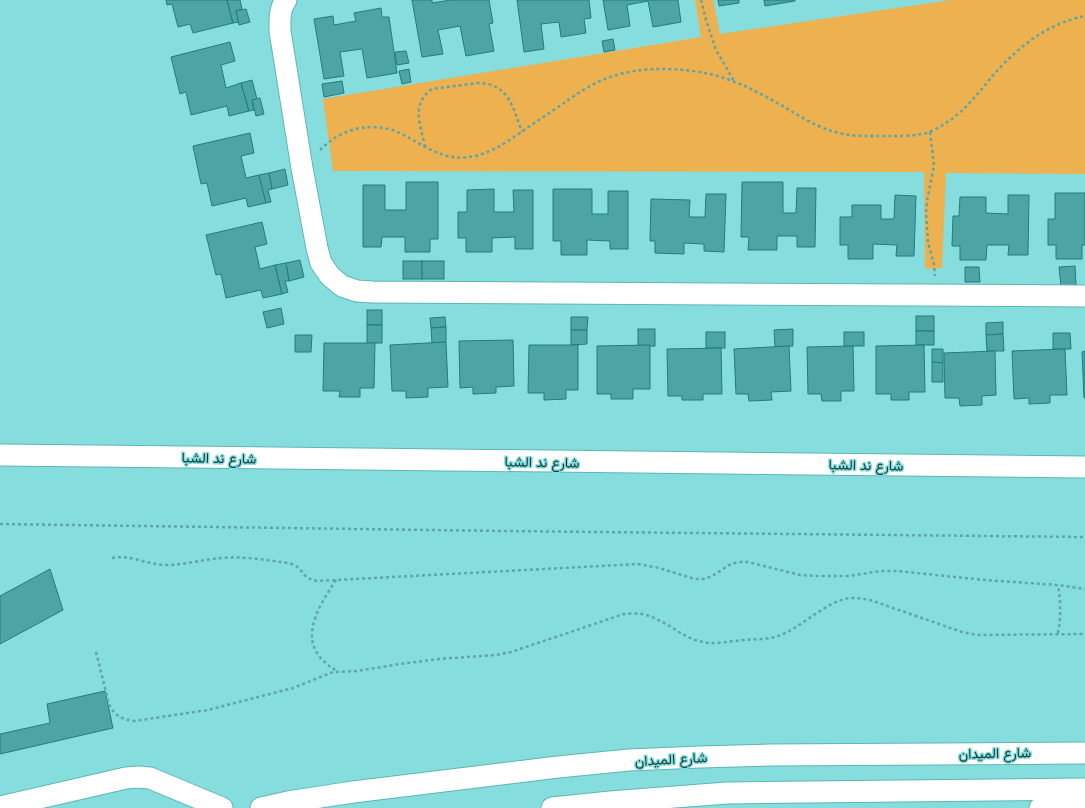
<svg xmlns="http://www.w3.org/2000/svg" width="1085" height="808" font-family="Helvetica,Vazirmatn,sans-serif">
  <rect width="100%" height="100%" fill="#86ddde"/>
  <path fill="#edb150" d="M695,0H713L720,34L951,0H1085V174L946,173L942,268L925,269L924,172L333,171L323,99L701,37Z"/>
  <g fill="#4da4a5" stroke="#1e7d7f">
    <path d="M166,0H227L233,23L193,33L190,24L178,27L172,4L167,5Z"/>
    <path d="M227,0H240L242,9L236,11L239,22L233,23Z"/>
    <path d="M412,0H432V3L451,0H489L493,23L489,24L494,51L466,56L460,26L438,30L443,54L422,57Z"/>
    <path d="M517,0H589L591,18L584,19L586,33L561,37L559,22L541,24L544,49L524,52Z"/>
    <path d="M603,0H678L681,22L653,27L648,1L627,5L630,26L608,30Z"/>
    <path d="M718,0H739V3L719,6Z"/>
    <path d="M764,0H795V1L765,6Z"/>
    <path d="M381,8L382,17H389L397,73L367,78L362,49L340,52L344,76L324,79L314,19L333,16L334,25L356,21L354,13Z"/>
    <path d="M246,9L250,22L239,25L236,11Z"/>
    <path d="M613,39L615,50L604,52L602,41Z"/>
    <path d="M230,42L235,61L221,65L226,88L241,83L249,111L229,116L227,106L191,115L186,92L180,94L171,57Z"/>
    <path d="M406,51L409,63L397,65L395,52Z"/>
    <path d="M409,69L411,82L402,84L399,71Z"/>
    <path d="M252,80L257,99L252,100L254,110L249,111L241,83Z"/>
    <path d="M342,81L344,93L324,97L322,84Z"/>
    <path d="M260,98L264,114L256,116L252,100Z"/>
    <path d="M250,133L254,153L241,156L246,178L259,175L266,203L248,207L246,198L212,206L207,183L201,184L193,146Z"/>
    <path d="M285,169L288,185L272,189L269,173Z"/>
    <path d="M269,173L272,189L268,190L271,202L266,203L259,175Z"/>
    <path d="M406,182H438V239H430V252H405V237H382L381,247H363V185H385V210H406Z"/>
    <path d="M742,182H783V213H796L797,188H816L815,247H797V236H777V250H748L749,237H741Z"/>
    <path d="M494,189V212H514L513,190H533V249H515V237L492,238V252H466V238H458V212H467V190Z"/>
    <path d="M553,189H592V214H608V191H628V249H610V241L587,240V255H561V241H553Z"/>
    <path d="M1055,193H1085V245H1082V259H1056V245H1048V219H1055Z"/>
    <path d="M706,194H726L724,252L704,251V244L684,243V254L655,253V241H650L651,199L690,200L689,217H705Z"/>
    <path d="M895,195L916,196L914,256H896L897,245L873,244V259H848V245H840V217H852V205H881V219H894Z"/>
    <path d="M1008,195H1029L1028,255H1008L1009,245H987L986,260H960V246H952L953,216H959L960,197H986V213L1008,214Z"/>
    <path d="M262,222L267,244L255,247L260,269L275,265L282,294L263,298L261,290L226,298L221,274L216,275L206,235Z"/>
    <path d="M300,260L304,277L289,281L286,263Z"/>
    <rect x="403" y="261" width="19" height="18"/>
    <rect x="422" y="261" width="22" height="18"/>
    <path d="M286,263L289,281H285L288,292L282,294L275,265Z"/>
    <path d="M1075,266L1076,285L1061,286L1059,267Z"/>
    <path d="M965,267H979L980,282H965Z"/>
    <path d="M281,308L284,324L267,328L263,312Z"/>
    <rect x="367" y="310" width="15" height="15"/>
    <rect x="916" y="316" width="18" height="15"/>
    <path d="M445,317L446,327L431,328L430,318Z"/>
    <path d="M571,317H588L587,330H571Z"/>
    <path d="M1003,322V334L986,335V323Z"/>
    <rect x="367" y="325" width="15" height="18"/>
    <path d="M446,327V342L432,343L431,328Z"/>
    <rect x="638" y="329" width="17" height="17"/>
    <path d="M793,329V346L775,347L774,330Z"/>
    <path d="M571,330H587V344L571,345Z"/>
    <rect x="916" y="331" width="18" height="14"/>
    <rect x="706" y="332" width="19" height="16"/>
    <rect x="844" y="332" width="20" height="14"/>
    <path d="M1053,333H1070L1071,349H1053Z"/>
    <path d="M1003,334L1004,351H987L986,335Z"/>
    <path d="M295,335H312L311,352H295Z"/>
    <path d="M513,340L514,386L496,387V393L473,394V387L460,388L459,341Z"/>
    <path d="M446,342L448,387L428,388V397L406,398V391H392L390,345Z"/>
    <path d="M324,343H375L374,388H360V397H339L340,391H323Z"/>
    <path d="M529,345H578V390H566V399L544,400V393H528Z"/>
    <path d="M650,345V389H633V399H611V394H597V346Z"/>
    <path d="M924,345L925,392H909V400H891V394H876V346Z"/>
    <path d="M789,346L791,391L771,392L772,400L749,401L748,394H736L734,349Z"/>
    <path d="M853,346L854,391H841V401H822L821,394H808L807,347Z"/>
    <path d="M721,348L722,394H703V400H682V396H668L667,349Z"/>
    <path d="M932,349H943V363L932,362Z"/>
    <path d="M1065,349L1067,395H1050V403L1029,404V398L1014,399L1012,351Z"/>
    <path d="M995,351L996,395L982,396V405L960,406L959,398H945L944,353Z"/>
    <path d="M1085,351V398H1084L1082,352Z"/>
    <path d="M932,362L943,363V382H932Z"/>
    <path d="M50,569L63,610L0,644V596Z"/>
    <path d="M105,691L113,728L0,754V734L50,723L47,704Z"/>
  </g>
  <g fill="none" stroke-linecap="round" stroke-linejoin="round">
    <g stroke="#5eb5b6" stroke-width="23">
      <g id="minor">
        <path d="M286,0C279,9 280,20 280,31L302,168L317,248L321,263L330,276L342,286L357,291L373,292L1085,296"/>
        <path d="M0,455L1085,467"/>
        <path d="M0,807L126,778L138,777L150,778L222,808"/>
        <path d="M261,808L288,802L353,792L558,767L629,760L700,757L770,755L1085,753"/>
        <path d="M552,808L610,802L727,793L1085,789"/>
        <path d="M1040,808L1050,806L1085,804"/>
      </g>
    </g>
    <g stroke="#5fa5a6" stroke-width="2.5" stroke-dasharray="3 3" stroke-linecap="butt">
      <path d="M701,0L706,20L716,50L734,81"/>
      <path d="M930,132L934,166L927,201L926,212L928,242L934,265L935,276"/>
      <path d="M425,147C421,125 410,105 432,89L478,83C509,83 513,108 522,132"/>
      <path d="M320,150C337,133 359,124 383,128C387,129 392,129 395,131C425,144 443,165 479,155C496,150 510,140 524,130C537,121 551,112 564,103C575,95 587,87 600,81C618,73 640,69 659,69C685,69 711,72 735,82C751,88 766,97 781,105C798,115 816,127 835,132C853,137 872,136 891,136C903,136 918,136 929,132C933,131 937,128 941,126C962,114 975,97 990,79C1014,50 1047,23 1085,16"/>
      <path d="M0,524L501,531L1085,537"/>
      <path d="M112,558C129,554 148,565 166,565C182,565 197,561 212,559C233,556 253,558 274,561C281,562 288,563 295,565C305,572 302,578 317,581L638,564L659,568L695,579H705L714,575L729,565L738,562H748L800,575L816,576H848L881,571H897L985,580L1058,585L1085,589"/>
      <path d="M336,580C315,612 294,646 337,671"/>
      <path d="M1058,633C1061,617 1061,602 1058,585"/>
      <path d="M96,652L109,704C114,715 121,719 134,721L208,710L293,688L333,672L357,671L400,664L439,659L496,655L511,652L624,614C634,613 645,613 654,618C678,628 688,644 717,643C726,642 735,641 744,640C755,639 767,640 778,636C802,628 826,600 851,598C859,598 866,599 873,601L962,632L978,635L1085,634"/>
    </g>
    <use href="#minor" stroke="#fff" stroke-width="21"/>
  </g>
  <g text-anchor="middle" stroke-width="3" stroke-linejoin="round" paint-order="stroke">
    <g font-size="14" fill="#153a3a" stroke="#86ddde">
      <text transform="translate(219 458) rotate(1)" y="5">شارع ند الشبا</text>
      <text transform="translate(542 462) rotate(1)" y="5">شارع ند الشبا</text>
      <text transform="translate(866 465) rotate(1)" y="5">شارع ند الشبا</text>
      <text transform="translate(995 753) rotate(-1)" y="5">شارع الميدان</text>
      <text transform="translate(671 759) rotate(-3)" y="5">شارع الميدان</text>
    </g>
  </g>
</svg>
